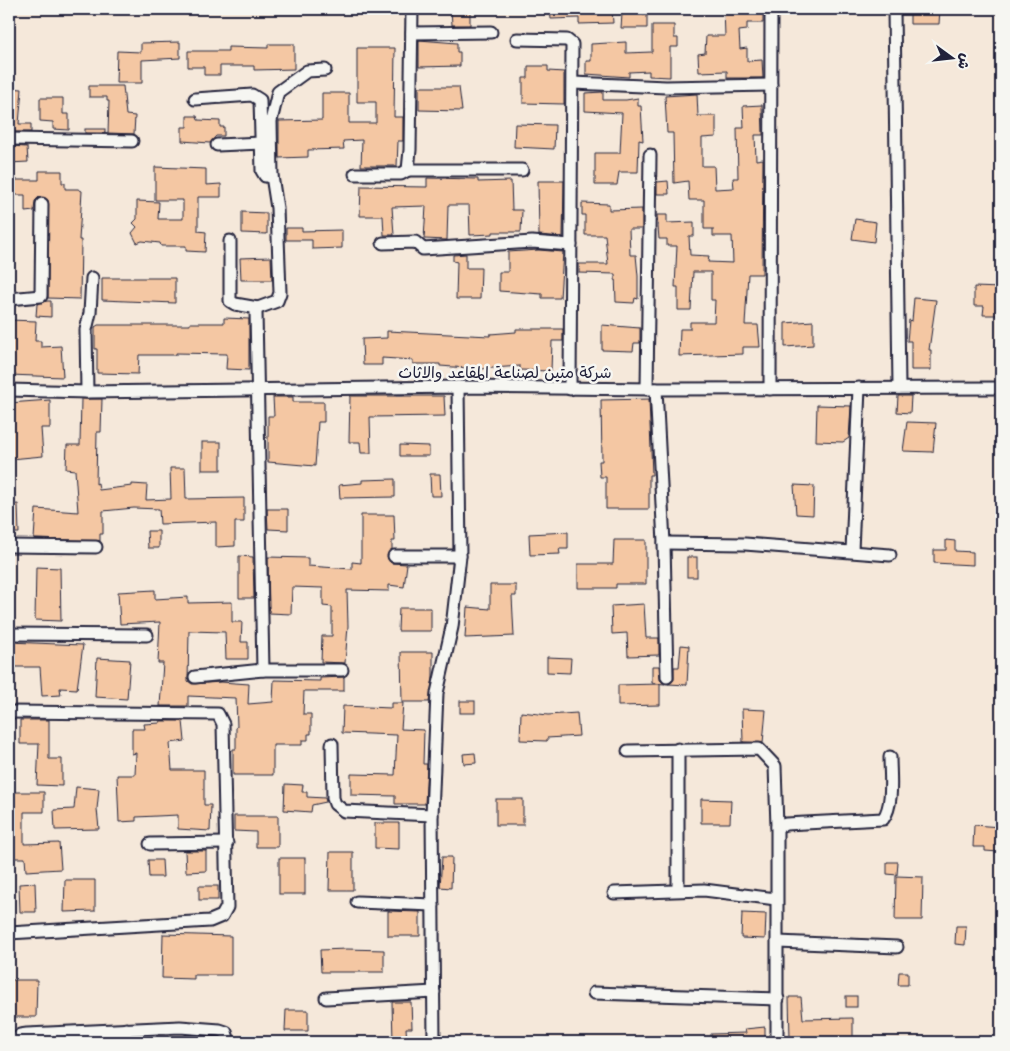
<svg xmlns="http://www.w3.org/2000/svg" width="1010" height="1051" font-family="'Comic Neue','Playpen Sans Arabic',sans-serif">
  <rect width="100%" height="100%" fill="#f5e8da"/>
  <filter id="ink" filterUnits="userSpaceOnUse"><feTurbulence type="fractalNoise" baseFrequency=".02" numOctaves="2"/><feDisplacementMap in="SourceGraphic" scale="10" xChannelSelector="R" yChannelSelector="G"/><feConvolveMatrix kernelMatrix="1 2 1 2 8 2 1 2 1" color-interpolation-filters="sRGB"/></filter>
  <g filter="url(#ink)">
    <g fill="#f4c7a3" stroke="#22223b">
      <path d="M451,9H470V25H452Z"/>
      <path d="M550,9H612L613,23L579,24V18L551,19Z"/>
      <path d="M724,9H736V12L763,11V23H747V30L739,31L740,49L747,48V61L762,60L763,78H727V71L699,72L698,54L705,53L706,36H725Z"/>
      <path d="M940,9L939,24H910V10Z"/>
      <path d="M622,14H647V28H621Z"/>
      <path d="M652,25H674V38H678V47H670V77L649,76V71L629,72V77L586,74V61H591V44L626,42V53L652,52Z"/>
      <path d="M419,40L457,43V52H460V66L419,67Z"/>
      <path d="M180,42V58L142,60V83H116L117,51L141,52V43Z"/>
      <path d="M268,44H294V69L254,70V66H220V75H204V67H188V51H228V47L268,48Z"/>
      <path d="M357,48H395L394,117H403V141H398L397,166H361L362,140L343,141L344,149L308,150V157L279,158V121L322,120V93H349V123H376V102H357Z"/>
      <path d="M528,66H548V71L564,72V104L523,103V78H528Z"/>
      <path d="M89,86H123L126,115L135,116L134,134L108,133L109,101H107V97H89Z"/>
      <path d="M419,87H459L462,111L419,110Z"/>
      <path d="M9,88L22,89L19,124H31V132H9Z"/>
      <path d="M603,92V100H626L638,98V106H641L643,141L639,140L638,172H619L617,185H595V153H620L622,113L585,111V93Z"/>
      <path d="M697,94L698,116H716V137L702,138V166H714L715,189L734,188L733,178H738L737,128H744L743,106L762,105L763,135H755L756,160L763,159L762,274H748L745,325H758L760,347H743V354L679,356L680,329H690V322H714L715,300H711V272H693L691,310H678V287H675L677,246H667V239H659L657,215H667V223L694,222V236H689L690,255L709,256L708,262L733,263L732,236H713V229H704V200H689L688,181L674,183L673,133H667L665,96Z"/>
      <path d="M40,98H63V114H69V130L53,129V122L40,121Z"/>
      <path d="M187,116H197L198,120L220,121V127H224V136H216L210,143L182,141V127H187Z"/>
      <path d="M515,124L555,125L554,149L514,147Z"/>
      <rect x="85" y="129" width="20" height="4"/>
      <path d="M9,146L27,147L28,162L9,163Z"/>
      <path d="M155,167L206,169V185L221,184V197H198V231L206,232L205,252L186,251V246H161L160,243L142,241L137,243L132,233L137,227L133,223L137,219V201L159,202L158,219H183V200H155Z"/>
      <path d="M39,171H62V183H65V189H78L82,191L79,240H81L80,299L48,298V200L39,197L35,201L34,211L25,212V195H10L11,180H39Z"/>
      <path d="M427,178L478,179V182L511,181L512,210H522L521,232H493V234L470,235L469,205H448L447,240L424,239L426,206L392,207L394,235H384L383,216H360L361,186L427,187Z"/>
      <path d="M538,181H564L563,237L539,235Z"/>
      <path d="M668,181L669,194H657V182Z"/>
      <path d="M582,203L609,204V210L642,209V229H629L630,255H636L638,276V299L635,298L634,303L616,302L615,274L579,273V264H608L605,235H585V215H582Z"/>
      <path d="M242,212L267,213V234L242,233Z"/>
      <path d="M855,219L876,222L874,242L852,239Z"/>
      <path d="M286,228H302V231L342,230V248L312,249V240H286Z"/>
      <path d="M539,250L563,252L560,298H542V294L499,291V272H508V252Z"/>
      <path d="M466,254V268H481L480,299H456L457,262L453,261V255Z"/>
      <path d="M271,257L272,280H241L240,258Z"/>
      <path d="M102,278H175V303L102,300Z"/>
      <path d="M974,287L1001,288V315H983L984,306H974Z"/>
      <path d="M914,298L936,300L929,350H931V370H911V341H907L909,320L912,321Z"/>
      <path d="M47,301H51V317L36,316L37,304Z"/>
      <path d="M224,318L249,319V370L226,369L227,354L176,353V355H139L138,374L97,373V349H95V327L98,325H190V323H224Z"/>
      <path d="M9,320L36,321L35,341H41V347L61,346L63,377L9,375Z"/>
      <path d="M813,321V345L785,347V323Z"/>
      <path d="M602,325L640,328V343H634L633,351L602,350Z"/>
      <path d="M516,329H563V341H552L551,371L520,370V366L467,370V368L440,366V364H413V360L382,358V365H363L362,339L387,338V331L490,336V334L516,332Z"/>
      <path d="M350,396H444L445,416L370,417L371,453H361L360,442H349Z"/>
      <path d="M898,396H911L910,413L897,412Z"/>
      <path d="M273,397H293V402H324V422H318L315,466L268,462V416H274Z"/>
      <path d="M81,399H102L101,432H97L96,484L98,483L99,490L132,486V484L147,485L146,500L171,499L170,468H185L186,499L244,498V522H235V546L216,547V522L160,524L159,509L134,508L103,511V534H100V541L34,539L36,509L78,512L75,470L66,469L67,445H80Z"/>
      <path d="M649,399L652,475H649V509H606V477H600L599,461H602L601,400Z"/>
      <path d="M50,400V428H41L43,456L11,459L9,403Z"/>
      <path d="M817,405L851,406L849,438L843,442L816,441Z"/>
      <path d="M907,422L936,423L933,452L903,451Z"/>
      <rect x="202" y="442" width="19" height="28"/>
      <path d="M400,445L429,446V456H400Z"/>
      <path d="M430,474H440L441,496H431Z"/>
      <path d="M395,479V497L340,498L339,485L362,483V480Z"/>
      <path d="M794,485L814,486L813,515L796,514Z"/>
      <path d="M18,504L19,533H9V505Z"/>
      <path d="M267,509H288V530L268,529Z"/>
      <path d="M361,515H394L395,541H392V549L387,556L391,563L407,564L404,587L389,585V591L347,590L348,626L345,663L321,662L322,636H332V607L323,606V588L292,587L291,614L269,613L268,557L308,558V566L352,569V562L361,563Z"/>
      <path d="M147,531H159V548H148Z"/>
      <path d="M568,532V549H559L560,554L530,555L529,534Z"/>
      <path d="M614,540H646V584H616V588H578V564H613Z"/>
      <path d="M946,540L955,541V551L973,552V565L934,563V550H946Z"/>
      <path d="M239,556L253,557L254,598H239Z"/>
      <rect x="687" y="557" width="10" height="20"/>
      <path d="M36,567L60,568L61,621L35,620Z"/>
      <path d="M490,585H516V596H512L514,636L465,638L467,607L490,609Z"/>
      <path d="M155,590V599L188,597V603L232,602V622H242L241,642H248V659H226L225,632L189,631L188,681L192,684L221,682L249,684L248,704L273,702L274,680L320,681V678L344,677V691H304L303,714H311V734H308V740H302V745H273V775H233V749H236V727H237L236,698L188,696V706H160L163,663H158L160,622L120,624L118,592Z"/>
      <path d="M644,604L646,638H659V655L628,656L627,633L612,634L611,606Z"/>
      <path d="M399,608H431V631H398Z"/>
      <path d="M9,642L83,645L77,689L60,688L61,695L42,696L40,667H9Z"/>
      <path d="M681,645L689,646L687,685L668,684L674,680V667H679Z"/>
      <path d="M401,652H433V678L429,702H402Z"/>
      <path d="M547,657L571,658L570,673L547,672Z"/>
      <path d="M97,658L130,660L127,699L95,697Z"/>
      <path d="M652,666H659L660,680L665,684L652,683Z"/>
      <path d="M660,684V705L618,706V685Z"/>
      <rect x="460" y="701" width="15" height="12"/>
      <path d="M391,703H403L401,729L424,730L423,764H427L425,804H395V796L351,795V774L395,775L397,735L342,733L343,706L391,708Z"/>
      <path d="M742,709L766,710L763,743L743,742Z"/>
      <path d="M521,712L548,715L577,713L579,736L547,738V741L520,740Z"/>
      <path d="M20,720H49V759H62V786L37,785L39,744H20Z"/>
      <path d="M160,721H183L185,741L170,743L172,770H204V805H211L210,831L178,829V815L136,817V821L119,822L117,775H135L136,753L132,754V729H145L144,724L160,723Z"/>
      <path d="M475,753L476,763L464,764L463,754Z"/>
      <path d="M285,784L303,785L302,792H307V797L325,798L326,802L312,805L311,812L284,810Z"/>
      <path d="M76,787L99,789L97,809L99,829L55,830L54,810L74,809Z"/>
      <path d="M9,792H44V812H24V844L59,843L61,869L26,871L25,858H9Z"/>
      <rect x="496" y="799" width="27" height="26"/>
      <path d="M701,799L731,800L730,823H701Z"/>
      <path d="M234,816H278V847H256V832L234,831Z"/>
      <path d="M375,823H399V849L375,848Z"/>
      <path d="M974,825L1000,827L999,852L985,851V847H973Z"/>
      <path d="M185,851H206V871L186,872Z"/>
      <path d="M330,852H353V890H329Z"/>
      <path d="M442,857H452L451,888L440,887Z"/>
      <rect x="279" y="858" width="26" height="36"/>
      <path d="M148,860H162L163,877H149Z"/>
      <path d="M887,862H898L897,875L887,874Z"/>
      <path d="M896,876L923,877L922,920H895Z"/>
      <path d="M65,880H95V911L64,912Z"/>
      <path d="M35,883L36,912H20L19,884Z"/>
      <rect x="199" y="886" width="19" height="14"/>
      <path d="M388,911L420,912V936H388Z"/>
      <path d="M742,913L766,914L765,939L741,938Z"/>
      <path d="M956,926H966L965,945L955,944Z"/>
      <path d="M163,934L231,936V975H194V979L162,978Z"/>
      <path d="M347,949L384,950V972H321L320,950Z"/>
      <path d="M899,972H908V985H898Z"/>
      <path d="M9,980H37L36,1017H9Z"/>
      <rect x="846" y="996" width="11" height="11"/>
      <path d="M789,997H801L803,1019L853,1018V1038H847V1042H822L821,1037L790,1038Z"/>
      <path d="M392,1002H411L412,1028H406L407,1042H393Z"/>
      <path d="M286,1010H308V1031H285Z"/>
      <path d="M765,1027V1042H711V1034L746,1033L745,1029Z"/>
      <path d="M185,1035L219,1037L221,1042H185Z"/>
    </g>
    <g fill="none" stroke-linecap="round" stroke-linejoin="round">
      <g stroke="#22223b" stroke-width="15">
        <g id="minor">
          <path d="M894,9L899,388"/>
          <path d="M412,33L491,32"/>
          <path d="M517,39L567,40L572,44L570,389"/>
          <path d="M573,83L666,87L771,85"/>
          <path d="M195,99L252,95L260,100L262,171L265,176H272"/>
          <path d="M9,139L132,141"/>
          <path d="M217,145L262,143"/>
          <path d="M408,170H522"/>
          <path d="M355,174H401L408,170L410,150L412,9"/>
          <path d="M230,241V301L235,304L258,308"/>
          <path d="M383,243L415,242L423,249L532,242L571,245"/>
          <path d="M9,299L41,296L42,204"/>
          <path d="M647,389L650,155"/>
          <path d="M656,389L664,543L667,677"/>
          <path d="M770,389L771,9"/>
          <path d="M9,390L87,392L458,387L656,389L1001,388"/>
          <path d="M87,392L86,330L90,313L92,278"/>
          <path d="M664,543L745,544L890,555"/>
          <path d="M9,546L96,547"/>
          <path d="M852,551L859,388"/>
          <path d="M394,556H460"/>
          <path d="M9,634L147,635"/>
          <path d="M263,670H342"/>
          <path d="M195,677L263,670L256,312L258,308L277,301L280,293L277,208L272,176L271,121L278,92L307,71L325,70"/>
          <path d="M9,712L218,714L223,724L227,907L222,916L210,921L9,933"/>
          <path d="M332,744L333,798L335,804L344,811L432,815"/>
          <path d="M678,749V889"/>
          <path d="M628,751L759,749L775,766L777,827"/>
          <path d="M150,844L227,843"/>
          <path d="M614,893L704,890L776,899"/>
          <path d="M357,902L433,905"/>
          <path d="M778,942L897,947"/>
          <path d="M594,993L778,999"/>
          <path d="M326,998L434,992"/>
          <path d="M15,1042L20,1035L27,1034L180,1027L220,1030L226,1032L229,1042"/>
          <path d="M125,1042L126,1029"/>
          <path d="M434,1042L432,815L437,693L452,627L460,556L458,387"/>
          <path d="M777,1042V827L786,824L883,819C894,805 890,774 890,757"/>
        </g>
      </g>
      <use href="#minor" stroke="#f6f6f2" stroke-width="11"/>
    </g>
  </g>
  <g text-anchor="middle" stroke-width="5" stroke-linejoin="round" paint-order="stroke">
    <g font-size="16" fill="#22223b" stroke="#f6f6f2">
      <text x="505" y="378">شركة متين لصناعة المقاعد والاثاث</text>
    </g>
  </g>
  <rect width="1010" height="1051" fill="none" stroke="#f6f6f2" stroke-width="30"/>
  <rect x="15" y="15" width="980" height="1021" fill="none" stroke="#22223b" stroke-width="2" filter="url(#ink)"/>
  <g transform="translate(952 58) rotate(105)" stroke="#f6f6f2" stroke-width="4" paint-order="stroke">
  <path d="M0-4L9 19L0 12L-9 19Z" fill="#22223b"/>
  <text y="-8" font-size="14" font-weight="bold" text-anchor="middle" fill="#22223b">ش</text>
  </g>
</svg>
